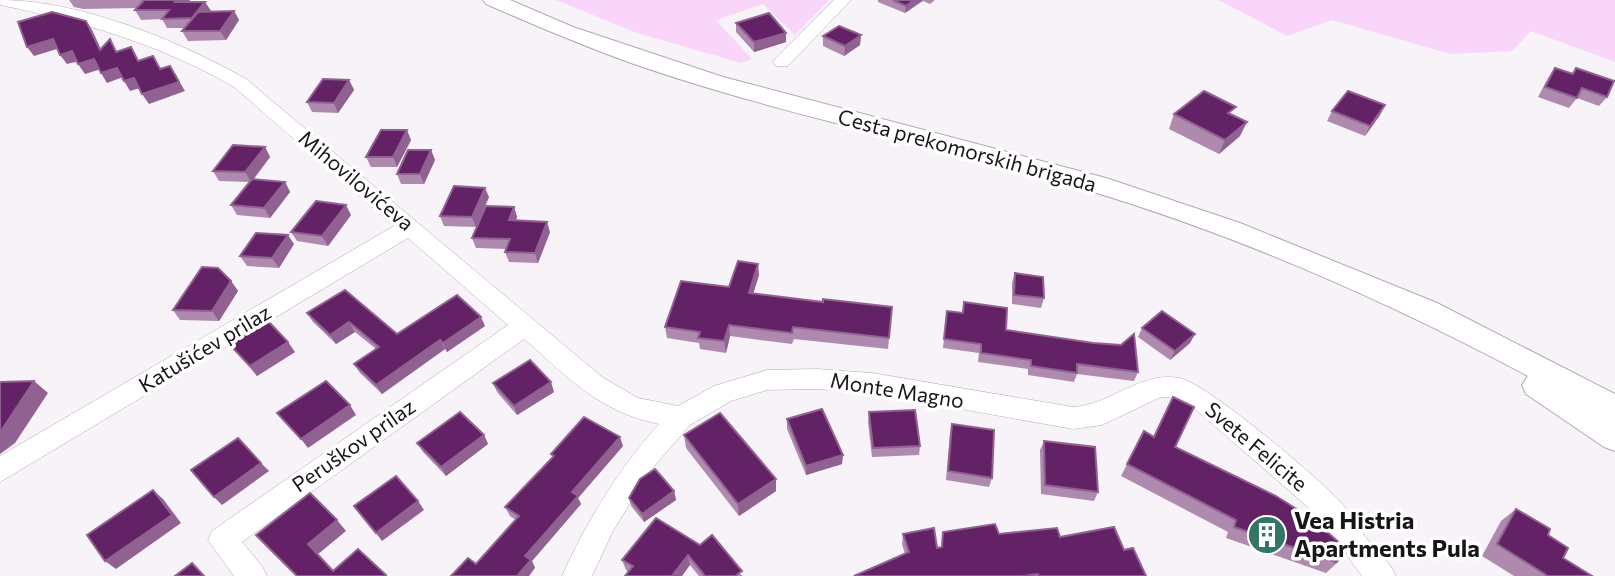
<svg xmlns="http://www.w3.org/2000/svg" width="1615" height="576" font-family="Commissioner,sans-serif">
  <rect width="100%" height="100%" fill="#f8f3f8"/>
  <g fill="#f9d5f9">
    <path d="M556,0H829L795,35L763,4L716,20L752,59L741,63L637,33Z"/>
    <path d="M1219,0H1615V62L1531,31L1512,51L1450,54L1332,20L1287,36Z"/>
  </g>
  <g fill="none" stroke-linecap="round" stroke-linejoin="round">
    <g stroke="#afaaaf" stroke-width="1">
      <g id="minor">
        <path d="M0,0C79,0 178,40 246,79L602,377L638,398L678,406L714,386L767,370L817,369L872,373L1073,407C1110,405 1141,371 1179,378C1207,383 1310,472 1335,496C1349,509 1358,528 1370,543C1379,554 1390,562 1396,576H1362L1317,515L1194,408L1175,398L1161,397L1102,425L1073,429L872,393L817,389L767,390L731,401L690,425L650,471L613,531L592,576H562C587,520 619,469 659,424C599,412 568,377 524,339L242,542L262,566L267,576H234L208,540L212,531L508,325L408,238L0,482V456L394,226L234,87C160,44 83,22 0,5Z"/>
        <path d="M834,0H851L788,66H776L773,62L776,58Z"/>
      </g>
    </g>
    <g stroke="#afaaaf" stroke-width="2">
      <path id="major" d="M483,0H510L573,27L723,77L1106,178L1240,223L1437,303L1615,394V451L1604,447L1526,394L1522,385L1528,376C1387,301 1240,236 1087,190C936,144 780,115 631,63C581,45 534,25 486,4Z"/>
    </g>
    <use href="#minor" fill="#fff" fill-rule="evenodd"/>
    <use href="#major" fill="#fff" fill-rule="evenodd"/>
  </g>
  <g fill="#ae8aae">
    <path d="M69,0H190L189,2H205L211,11H234L239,20L226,40L188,41L182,31L185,28H167L162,19L141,20L135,10L137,8L83,9L74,7Z"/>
    <path d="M878,0H935L930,4L923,1L905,13L878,2Z"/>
    <path d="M736,23L786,33V42L754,52L736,32Z"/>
    <path d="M861,35L860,45L844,56L823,46V36Z"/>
    <path d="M1555,68L1572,74L1576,68L1607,97L1599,106L1577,98L1569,108L1538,97L1548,78Z"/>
    <path d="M349,80L354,90L338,113L312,112L307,102Z"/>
    <path d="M1332,111L1380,115L1365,136L1327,121Z"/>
    <path d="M1174,114L1232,115L1240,136L1219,154L1169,129Z"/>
    <path d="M411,140L397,167H371L366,157Z"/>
    <path d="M265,147L270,157L254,179L285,182L290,192L270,218L237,215L231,205L249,182L219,181L213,171Z"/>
    <path d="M431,150L435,160L424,184H401L397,174Z"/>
    <path d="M489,197L476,227L444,226L440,216Z"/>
    <path d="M514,207L517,217L516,220L550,232L538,263L509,262L505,252L506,249L476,248L472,238Z"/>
    <path d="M351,215L328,246L297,241L291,232Z"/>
    <path d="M294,244L279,268L247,266L240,256Z"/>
    <path d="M1015,273L1044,298L1041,308L1012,304V283Z"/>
    <path d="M759,275L753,294L889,338L888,349L794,339L792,344L730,336L726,353L700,349L699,343L667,338L665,327L729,287Z"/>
    <path d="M231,281L238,291L219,321L180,320L173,310Z"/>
    <path d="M964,302L1006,330L1138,372L1134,381L1077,374L1074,382L1028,375V369L978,362L979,353L943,348L947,311L962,313Z"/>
    <path d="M307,313L397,334L485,326L447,352L445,349L382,394L360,373L354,364L376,349L355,332L336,344L313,322Z"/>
    <path d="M1142,328L1190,343L1170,360L1138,337Z"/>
    <path d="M228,343L295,352L257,376Z"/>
    <path d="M493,383L554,392L517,415L497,392Z"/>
    <path d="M869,412L920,446L919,455L872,457L868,422Z"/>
    <path d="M787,419L842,464L806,475L787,429Z"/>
    <path d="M952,424L992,478L989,487L946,480L950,433Z"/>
    <path d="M1144,431L1175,447L1338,562L1326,573L1226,538L1228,532L1121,476Z"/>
    <path d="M484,435L488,444L446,476L423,452L417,443Z"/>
    <path d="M684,435L776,479V491L739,516L686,448Z"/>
    <path d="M1044,441L1098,492L1094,501L1041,494L1040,450Z"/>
    <path d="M623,446L578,498L581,504L532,561L535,568L476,564L516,520L510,516L505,507L552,457L551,454Z"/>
    <path d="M674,491L676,500L644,522L631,506L629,498Z"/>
    <path d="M1516,509L1548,535L1563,558L1592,576H1514L1482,556L1501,521Z"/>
    <path d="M656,518L743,576H699L690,565L628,572L626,570L622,560Z"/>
    <path d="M943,532L1060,537L1124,550L1146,576H854L905,554L902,544L903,534L937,548L941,547Z"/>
  </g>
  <g fill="#906191">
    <path d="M177,0H190L181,12L175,2Z"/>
    <path d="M914,0H923L905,13L906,6Z"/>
    <path d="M205,2L211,11L192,18Z"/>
    <path d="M234,11L239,20L226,40L220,31Z"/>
    <path d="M86,21L92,30L106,60L100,50Z"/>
    <path d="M786,33V42L754,52V42Z"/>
    <path d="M861,35L860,45L844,56L845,46Z"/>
    <path d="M53,39L60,48L34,56L27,47Z"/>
    <path d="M72,51L79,61L67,64L60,55Z"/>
    <path d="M94,59L101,69L85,74L78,64Z"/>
    <path d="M170,66L185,91L149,104L142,94Z"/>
    <path d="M117,68L123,77L107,83L101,73Z"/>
    <path d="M134,78L140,88L130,91L124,81Z"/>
    <path d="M349,80L354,90L338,113L334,103Z"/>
    <path d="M1385,105L1380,115L1365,136L1370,126Z"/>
    <path d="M1247,122L1240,136L1219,154L1225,140Z"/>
    <path d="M407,130L411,140L397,167L393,157Z"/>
    <path d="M265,147L270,157L251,182L245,172Z"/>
    <path d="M431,150L435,160L424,184L420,174Z"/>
    <path d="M285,182L290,192L270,218L264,208Z"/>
    <path d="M485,188L489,197L476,227L472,217Z"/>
    <path d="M346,205L351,215L328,246L322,236Z"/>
    <path d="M514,207L517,217L512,230L509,220Z"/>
    <path d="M547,222L550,232L538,263L535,253Z"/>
    <path d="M288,235L294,244L279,268L272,258Z"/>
    <path d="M758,264L759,275L750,304L749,293Z"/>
    <path d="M231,281L238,291L219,321L212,311Z"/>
    <path d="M481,317L485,326L447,352L443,343Z"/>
    <path d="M349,322L355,332L336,344L330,335Z"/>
    <path d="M729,325L730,336L726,353L724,341Z"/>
    <path d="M1195,334L1190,343L1170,360L1175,351Z"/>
    <path d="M440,340L445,349L382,394L376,385Z"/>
    <path d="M288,342L295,352L257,376L250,366Z"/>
    <path d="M34,381L48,393L15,443L0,454V432Z"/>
    <path d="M551,382L554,392L517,415L514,406Z"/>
    <path d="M350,405L356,415L308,448L301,439Z"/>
    <path d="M484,435L488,444L446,476L441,467Z"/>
    <path d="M620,437L623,446L578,498L581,504L532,561L535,568L529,576H517L525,556L572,492Z"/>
    <path d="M843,455L842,464L806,475V466Z"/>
    <path d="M261,463L269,471L222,505L214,497Z"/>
    <path d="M776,479V491L739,516L738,504Z"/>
    <path d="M153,490L163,499L181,523L116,569L105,561Z"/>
    <path d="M674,491L676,500L644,522L642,514Z"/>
    <path d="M418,501L424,510L382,541L376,533Z"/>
    <path d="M337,520L346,531L317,555L308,544Z"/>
    <path d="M688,555L690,565L682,576H672Z"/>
  </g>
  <g fill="#632265" stroke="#906191" stroke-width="2">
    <path d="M144,0H177L175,2H205L192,18L162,19L169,10H135Z"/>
    <path d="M893,0H914L906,6Z"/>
    <path d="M234,11L220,31H182L198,12Z"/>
    <path d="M52,12L86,21L100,50L110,39L116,52L131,47L138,61L153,56L160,69L170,66L179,82L142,94L134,78L124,81L117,68L101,73L94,59L78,64L72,51L60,55L53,39L27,47L18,22Z"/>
    <path d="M769,13L786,33L754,42L736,23Z"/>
    <path d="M839,26L861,35L845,46L823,36Z"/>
    <path d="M1555,68L1573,74L1576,68L1614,81L1607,97L1582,88L1577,98L1545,87Z"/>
    <path d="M323,79L349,80L334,103L307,102Z"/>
    <path d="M1204,91L1236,107L1228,113L1247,122L1225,140L1174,114Z"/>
    <path d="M1348,91L1385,105L1370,126L1332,111Z"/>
    <path d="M381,130H407L393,157H366Z"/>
    <path d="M233,145L265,147L245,172L213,171Z"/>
    <path d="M408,150H431L420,174H397Z"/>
    <path d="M252,179L285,182L264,208L231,205Z"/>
    <path d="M454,186L485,188L472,217L440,216Z"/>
    <path d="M316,201L346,205L322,236L291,232Z"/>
    <path d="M486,206L514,207L509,220L547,222L535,253L505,252L510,239L472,238Z"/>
    <path d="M256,233L288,235L272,258L240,256Z"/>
    <path d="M738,261L758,264L749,293L823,302V299L892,307L889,338L793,327L792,333L729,325L724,341L698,338L700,332L665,327L681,281L729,287Z"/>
    <path d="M202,267L218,268L231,281L212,311L173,310Z"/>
    <path d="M1015,273L1043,277L1044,298L1014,295Z"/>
    <path d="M345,290L397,334L457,295L481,317L443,343L440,340L376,385L354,364L379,347L349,322L330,335L307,313Z"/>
    <path d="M964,302L1007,308L1006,330L1093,343L1121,345L1134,334L1138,372L1077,364V373L1031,366V360L981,353V344L944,339L947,311L963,313Z"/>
    <path d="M1162,311L1195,334L1175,351L1142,328Z"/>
    <path d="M267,320L288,342L250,366L228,343Z"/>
    <path d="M530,360L551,382L514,406L493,383Z"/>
    <path d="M34,381L1,431L0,432V382Z"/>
    <path d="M326,381L350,405L301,439L277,413Z"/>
    <path d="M1173,397L1194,407L1175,447L1276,496L1312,519L1349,551L1336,562L1234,527L1236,520L1127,464L1144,431L1154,437Z"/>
    <path d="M822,409L843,455L806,466L787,419Z"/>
    <path d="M915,410L920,446L873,448L869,412Z"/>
    <path d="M460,412L484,435L441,467L417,443Z"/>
    <path d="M720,413L776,479L738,504L684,435Z"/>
    <path d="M584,417L620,437L572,492L578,496L525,556L531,560L517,576H451L468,558L476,564L519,516L505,507L554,456L551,454Z"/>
    <path d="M952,424L994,430L992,478L948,471Z"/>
    <path d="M238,438L261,463L214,497L191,470Z"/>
    <path d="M1044,441L1095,447L1098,492L1045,485Z"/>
    <path d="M655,469L674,491L642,514L629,498L640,479Z"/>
    <path d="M396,476L418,501L376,533L354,506Z"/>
    <path d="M153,490L172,515L105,561L87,535Z"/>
    <path d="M310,493L337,520L308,544L333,571L358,549L386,575L385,576H297L256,535Z"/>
    <path d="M1516,509L1550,529L1548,535L1568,548L1563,558L1592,576H1548L1497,544Z"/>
    <path d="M656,518L700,545L712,535L742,571L735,576H705L688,555L672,576H625L633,566L622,560Z"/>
    <path d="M995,524L999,534L1057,528L1060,537L1114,527L1124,550L1133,548L1146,576H1039L1038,574L1023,576H854L909,552L903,534L934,528L937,548L942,547L943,532Z"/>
    <path d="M192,563L204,576H175Z"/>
  </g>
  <defs>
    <g id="building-disc" transform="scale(2.0125)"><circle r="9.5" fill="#337667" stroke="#fff"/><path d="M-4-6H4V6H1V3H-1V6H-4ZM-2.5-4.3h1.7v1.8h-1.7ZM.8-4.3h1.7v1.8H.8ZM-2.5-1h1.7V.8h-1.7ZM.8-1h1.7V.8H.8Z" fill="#fff"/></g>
  </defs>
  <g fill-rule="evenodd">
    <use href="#building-disc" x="1267" y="535"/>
  </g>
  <g text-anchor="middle" stroke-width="7" stroke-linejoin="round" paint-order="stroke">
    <g font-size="21" fill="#171517" stroke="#fff">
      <text transform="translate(967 151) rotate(15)" y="7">Cesta prekomorskih brigada</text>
      <text transform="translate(356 181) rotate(40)" y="7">Mihovilovićeva</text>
      <text transform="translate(205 349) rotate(-31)" y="7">Katušićev prilaz</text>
      <text transform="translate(897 391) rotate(9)" y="7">Monte Magno</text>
      <text transform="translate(354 446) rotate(-35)" y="7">Peruškov prilaz</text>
      <text transform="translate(1256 447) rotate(40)" y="7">Svete Felicite</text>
    </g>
    <g font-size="24" font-weight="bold" fill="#171517" stroke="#fff" text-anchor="start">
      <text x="1294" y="529">Vea Histria<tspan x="1294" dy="28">Apartments Pula</tspan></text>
    </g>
  </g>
</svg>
